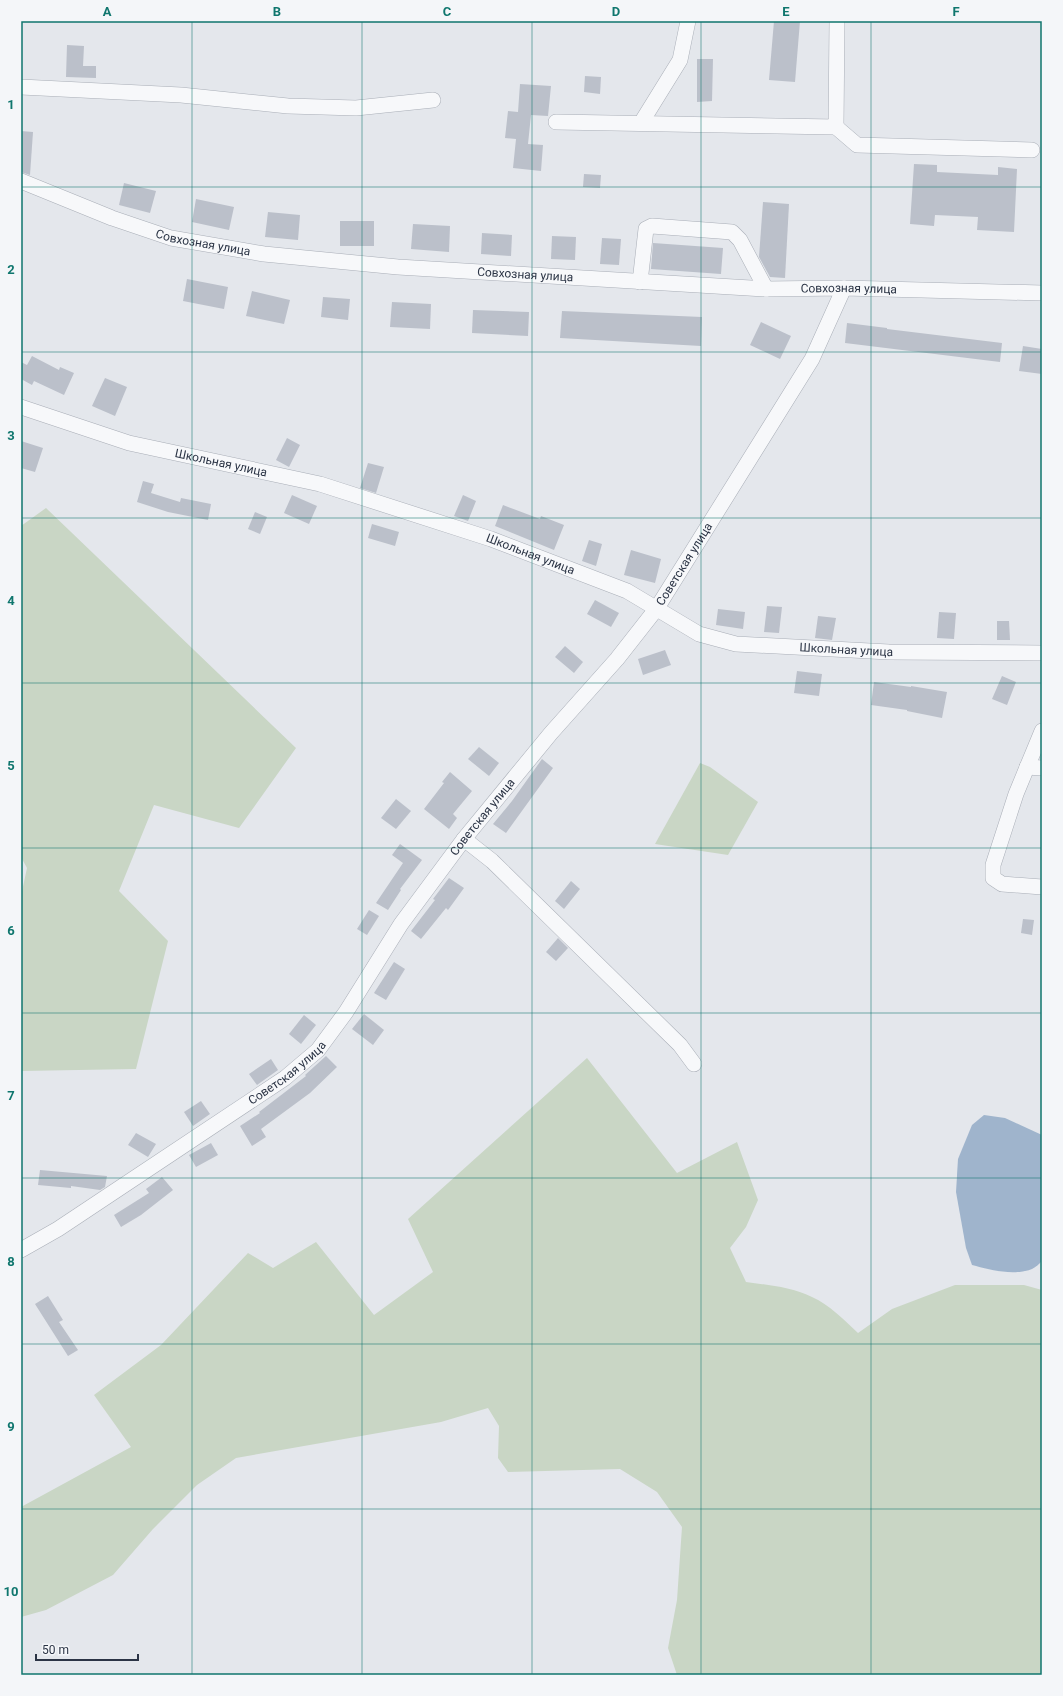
<svg xmlns="http://www.w3.org/2000/svg" width="1063" height="1696" font-family="Roboto,sans-serif">
  <rect width="100%" height="100%" fill="#e4e7ec"/>
  <g fill="#c9d6c5">
    <path d="M46,508L296,748L239,828L154,805L119,891L168,941L136,1069L21,1071V896L27,868L21,857V526Z"/>
    <path d="M700,763L710,767L758,802L728,855L655,844Z"/>
    <path d="M587,1058L677,1173L737,1142L758,1200L746,1227L730,1248L746,1282C768,1285 791,1287 812,1297C830,1305 844,1320 858,1333L892,1309L955,1285H1024L1042,1290V1675H677L668,1648L677,1600L682,1527L657,1492L620,1469L508,1472L498,1458L499,1426L488,1408L441,1422L236,1458L197,1485L153,1529L113,1575L46,1610L21,1617V1507L131,1447L94,1395L161,1345L248,1253L273,1268L316,1242L374,1315L433,1272L408,1219Z"/>
  </g>
  <path fill="#9fb4cc" d="M984,1115L1005,1118L1042,1135V1261C1039,1264 1036,1267 1032,1269C1014,1276 990,1270 972,1265L966,1248L956,1192L958,1159L972,1125Z"/>
  <g fill="#bbc0ca">
    <path d="M774,21H800L795,82L769,80Z"/>
    <path d="M67,45L84,46L83,66H96V78L66,77Z"/>
    <path d="M697,59H713L712,101L697,102Z"/>
    <path d="M585,76L601,77L600,94L584,92Z"/>
    <path d="M520,84L551,86L548,116L531,115L528,144L543,145L541,171L513,168L516,139L505,138L508,111L518,112Z"/>
    <path d="M21,131L33,132L30,175L21,172Z"/>
    <path d="M914,164L937,165V172L998,175V167L1017,169L1014,232L977,230L978,217L935,215L934,226L910,224Z"/>
    <path d="M584,174L601,175L600,188L583,187Z"/>
    <path d="M124,183L156,191L150,213L119,205Z"/>
    <path d="M196,199L234,207L229,230L192,222Z"/>
    <path d="M763,202L789,204L785,278L770,277L759,257Z"/>
    <path d="M268,212L300,215L298,240L265,237Z"/>
    <rect x="340" y="221" width="34" height="25"/>
    <path d="M413,224L450,226L449,252L411,249Z"/>
    <path d="M482,233L512,235L511,256L481,254Z"/>
    <path d="M552,236L576,237L575,260L551,259Z"/>
    <path d="M602,238L621,239L619,265L600,264Z"/>
    <path d="M653,243L723,248L721,274L651,269Z"/>
    <path d="M187,279L228,287L224,309L183,301Z"/>
    <path d="M252,291L290,300L284,324L246,316Z"/>
    <path d="M323,297L350,299L348,320L321,317Z"/>
    <path d="M392,302L431,304L430,329L390,327Z"/>
    <path d="M473,310L529,312L528,336L472,333Z"/>
    <path d="M562,311L702,317L701,346L560,338Z"/>
    <path d="M761,322L791,336L780,359L750,345Z"/>
    <path d="M847,323L887,328V329L1002,343L1000,362L845,343Z"/>
    <path d="M1023,346L1042,349V374L1019,371Z"/>
    <path d="M32,356L59,370L60,367L74,373L64,395L34,381L32,385L21,379V362L27,365Z"/>
    <path d="M105,378L127,387L115,416L92,406Z"/>
    <path d="M287,438L300,445L289,467L276,460Z"/>
    <path d="M21,441L43,448L35,472L21,468Z"/>
    <path d="M368,463L384,467L376,493L360,488Z"/>
    <path d="M143,481L154,484L151,493L180,502L181,498L211,504L208,520L168,512L137,502Z"/>
    <path d="M292,495L317,506L309,524L284,513Z"/>
    <path d="M463,495L476,501L468,521L454,516Z"/>
    <path d="M503,505L540,519L541,516L564,525L554,550L495,526Z"/>
    <path d="M255,512L267,517L260,534L248,529Z"/>
    <path d="M372,524L399,532L395,546L368,538Z"/>
    <path d="M589,540L602,544L596,566L582,561Z"/>
    <path d="M631,550L661,559L655,583L624,575Z"/>
    <path d="M595,600L619,613L611,627L587,614Z"/>
    <path d="M767,606L782,607L779,633L764,632Z"/>
    <path d="M718,609L745,612L743,629L716,625Z"/>
    <path d="M939,612L956,613L954,639L937,638Z"/>
    <path d="M818,616L836,618L832,640L815,638Z"/>
    <path d="M997,621H1009L1010,640H997Z"/>
    <path d="M565,646L583,662L574,673L555,657Z"/>
    <path d="M665,650L671,665L643,675L638,659Z"/>
    <path d="M797,671L822,674L819,696L794,693Z"/>
    <path d="M1002,676L1016,682L1007,705L992,699Z"/>
    <path d="M874,682L911,687V686L947,692L942,718L907,711V710L871,705Z"/>
    <path d="M479,747L499,763L489,776L468,759Z"/>
    <path d="M542,759L553,768L506,833L493,824L512,801Z"/>
    <path d="M450,772L472,791L453,814L457,818L449,829L424,809L444,783L442,782Z"/>
    <path d="M396,799L411,811L396,829L381,818Z"/>
    <path d="M400,844L422,860L400,889L401,890L388,910L376,903L403,863L392,855Z"/>
    <path d="M449,878L464,888L448,910L446,908L421,939L411,931L435,900L433,899Z"/>
    <path d="M571,881L580,889L564,909L555,901Z"/>
    <path d="M369,910L379,916L367,935L357,929Z"/>
    <path d="M1023,919L1034,920L1032,935L1021,933Z"/>
    <path d="M558,938L568,948L556,961L546,952Z"/>
    <path d="M394,962L405,969L386,1000L374,993Z"/>
    <path d="M364,1014L384,1030L373,1045L352,1029Z"/>
    <path d="M304,1015L316,1025L301,1044L289,1034Z"/>
    <path d="M326,1056L337,1067L310,1093L261,1129L266,1137L252,1146L240,1126L260,1113L259,1112L306,1076L305,1075Z"/>
    <path d="M271,1059L278,1070L257,1085L249,1074Z"/>
    <path d="M201,1101L210,1114L193,1126L184,1112Z"/>
    <path d="M136,1133L156,1144L148,1157L128,1145Z"/>
    <path d="M211,1143L218,1155L196,1167L189,1155Z"/>
    <path d="M40,1170L107,1176L105,1187L100,1190L71,1186V1188L38,1185Z"/>
    <path d="M162,1177L173,1190L141,1215L121,1227L114,1215L149,1193L146,1189Z"/>
    <path d="M48,1296L63,1320L59,1322L78,1350L68,1356L35,1304Z"/>
  </g>
  <g fill="none" stroke-linecap="round" stroke-linejoin="round">
    <g stroke="#a9aeb7" stroke-width="16">
      <g id="minor">
        <path d="M21,87L181,95L288,106L356,108L433,100"/>
        <path d="M556,122L836,127L837,21"/>
        <path d="M641,123L680,60L688,21"/>
        <path d="M836,127L857,145L1032,150"/>
        <path id="s1" d="M21,181L112,218L171,238L264,254L398,267L766,289L844,288L1042,293"/>
        <path d="M640,282L646,229L652,226L732,232L740,240L766,289"/>
        <path id="s2" d="M21,407L129,443L320,484L491,539L627,591L699,634L736,644L889,652L1042,653"/>
        <path d="M1042,731L1016,794L993,865V878L1002,884L1042,887"/>
        <path d="M1027,767L1042,768"/>
        <path d="M464,839L492,861L680,1045L694,1064"/>
        <path id="s3" d="M21,1250L58,1229L285,1078L318,1050L346,1012L401,924L464,839L551,733L617,659L657,608L812,359L844,288"/>
      </g>
    </g>
    <use href="#minor" stroke="#f7f8fa" stroke-width="15"/>
  </g>
  <path fill="none" stroke="#0f766e" stroke-width="1" stroke-opacity="0.55" d="M192,21V1675M362,21V1675M532,21V1675M701,21V1675M871,21V1675M21,187H1042M21,352H1042M21,518H1042M21,683H1042M21,848H1042M21,1013H1042M21,1178H1042M21,1344H1042M21,1509H1042"/>
  <g text-anchor="middle" stroke-width="4" stroke-linejoin="round" paint-order="stroke">
    <g font-size="12" fill="#2b3445" stroke="#f4f6f9">
      <text dy="4" stroke="none"><textPath href="#s1" startOffset="193">Совхозная улица</textPath></text>
      <text dy="4" stroke="none"><textPath href="#s1" startOffset="517">Совхозная улица</textPath></text>
      <text dy="4" stroke="none"><textPath href="#s1" startOffset="841">Совхозная улица</textPath></text>
      <text dy="4" stroke="none"><textPath href="#s2" startOffset="208">Школьная улица</textPath></text>
      <text dy="4" stroke="none"><textPath href="#s2" startOffset="531">Школьная улица</textPath></text>
      <text dy="4" stroke="none"><textPath href="#s3" startOffset="968">Советская улица</textPath></text>
      <text dy="4" stroke="none"><textPath href="#s2" startOffset="867">Школьная улица</textPath></text>
      <text dy="4" stroke="none"><textPath href="#s3" startOffset="644">Советская улица</textPath></text>
      <text dy="4" stroke="none"><textPath href="#s3" startOffset="320">Советская улица</textPath></text>
    </g>
  </g>
  <rect width="1063" height="1696" fill="none" stroke="#f4f6f9" stroke-width="44"/>
  <path d="M36 1654v6h102v-6" fill="none" stroke="#2b3445" stroke-width="2"/>
  <text x="42" y="1654" font-size="12" fill="#2b3445" stroke="#f4f6f9" stroke-width="3" paint-order="stroke">50 m</text>
  <rect x="22" y="22" width="1019" height="1652" fill="none" stroke="#0f766e" stroke-width="1.5"/>
  <g font-size="13" text-anchor="middle" font-weight="bold" fill="#0f766e">
    <text x="107" y="16">A</text>
    <text x="277" y="16">B</text>
    <text x="447" y="16">C</text>
    <text x="616" y="16">D</text>
    <text x="786" y="16">E</text>
    <text x="956" y="16">F</text>
    <text x="11" y="109">1</text>
    <text x="11" y="274">2</text>
    <text x="11" y="440">3</text>
    <text x="11" y="605">4</text>
    <text x="11" y="770">5</text>
    <text x="11" y="935">6</text>
    <text x="11" y="1100">7</text>
    <text x="11" y="1266">8</text>
    <text x="11" y="1431">9</text>
    <text x="11" y="1596">10</text>
  </g>
</svg>
